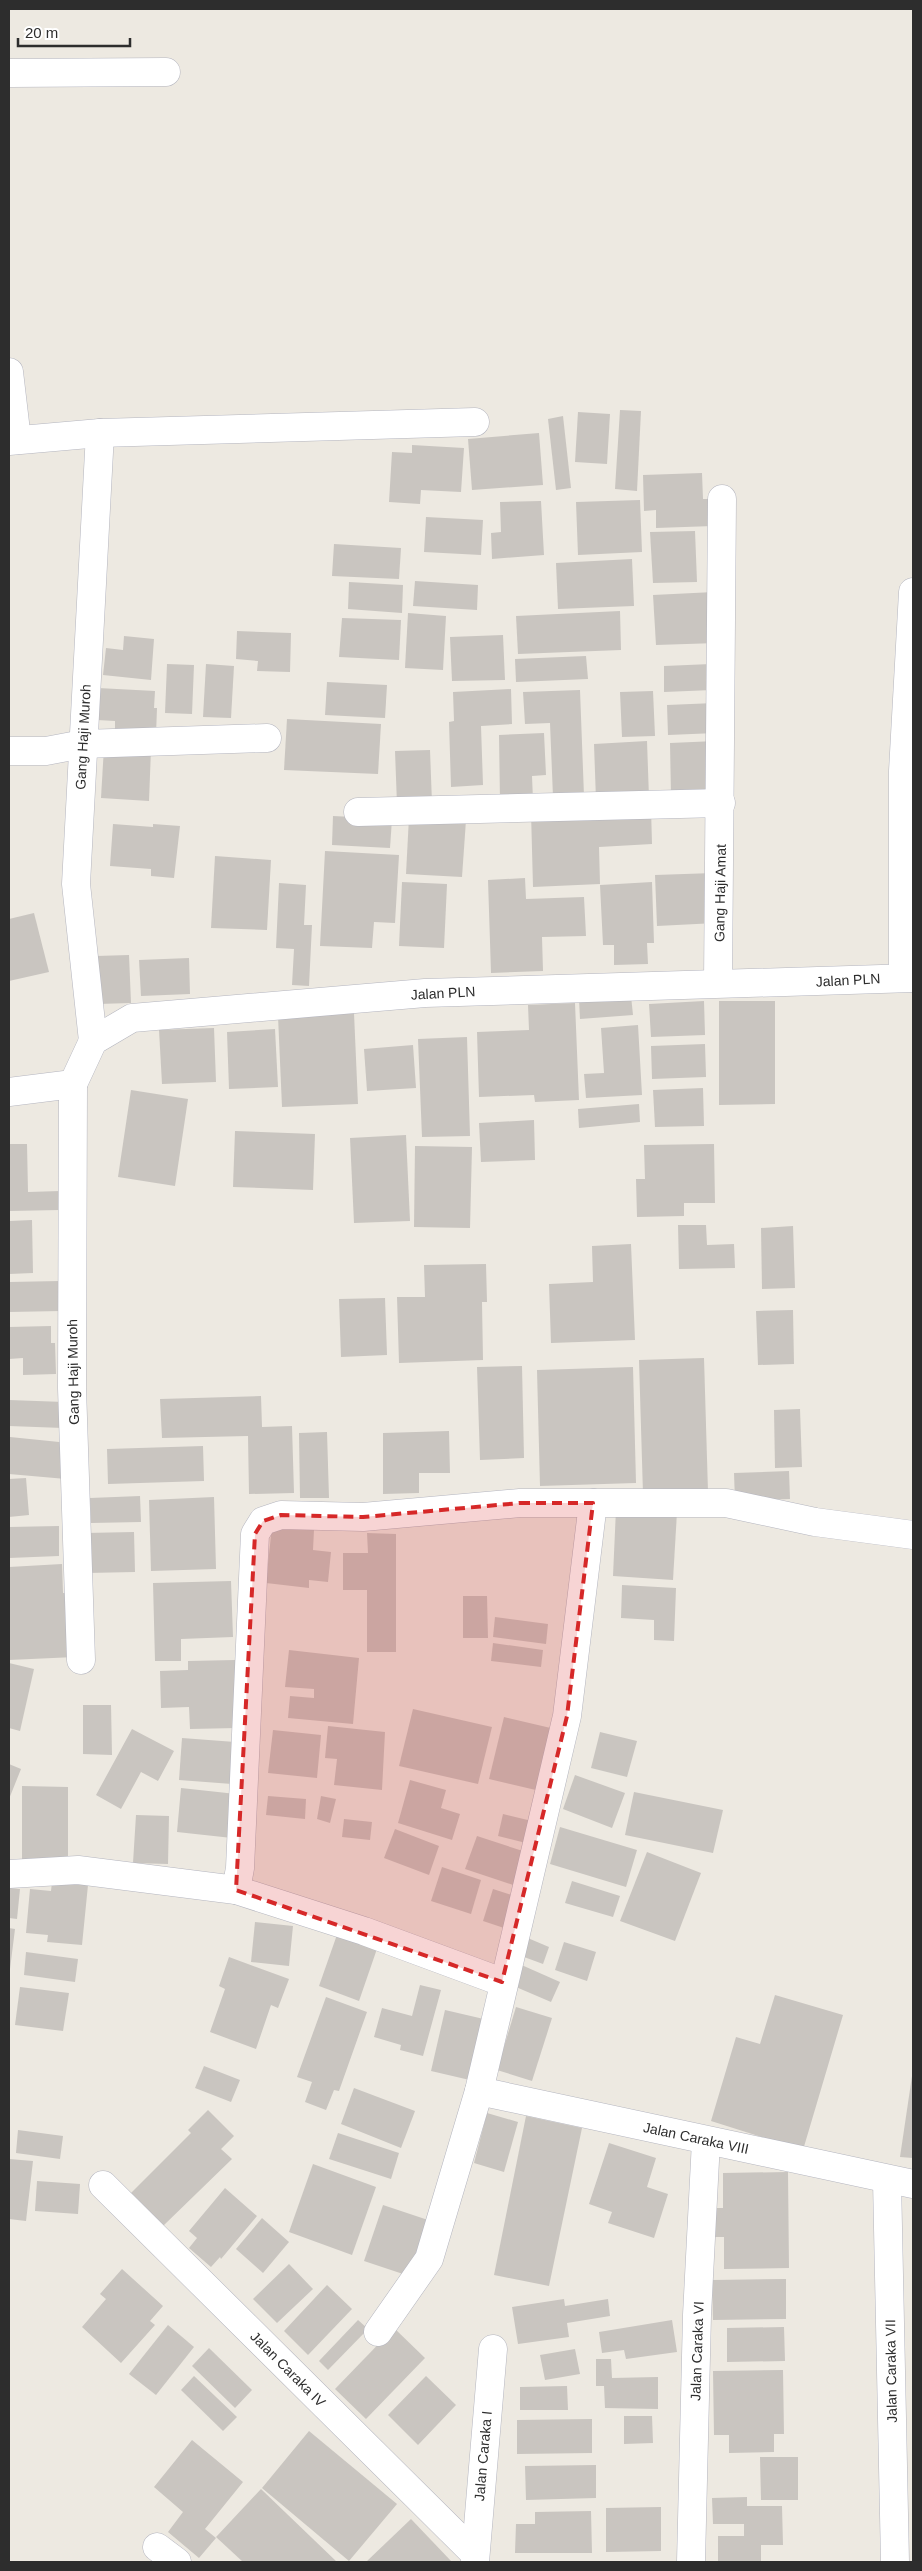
<svg xmlns="http://www.w3.org/2000/svg" width="922" height="2571" font-family="Helvetica,sans-serif">
  <rect width="100%" height="100%" fill="#ede9e1"/>
  <g fill="#c9c5c0">
    <path d="M620,410L641,411L637,491L615,489Z"/>
    <path d="M578,412L610,414L607,464L575,462Z"/>
    <path d="M563,416L571,488L556,490L548,419Z"/>
    <path d="M539,433L543,485L472,490L468,439Z"/>
    <path d="M412,445L464,448L461,492L421,490L420,504L389,502L392,452L412,453Z"/>
    <path d="M702,473L703,499H712L713,526L656,528V510L644,511L643,475Z"/>
    <path d="M640,500L642,552L578,555L576,502Z"/>
    <path d="M541,501L544,555L492,559L491,533L501,532L500,502Z"/>
    <path d="M426,517L483,520L481,555L424,552Z"/>
    <path d="M695,531L697,582L653,583L650,532Z"/>
    <path d="M334,544L401,548L399,579L332,576Z"/>
    <path d="M632,559L634,606L558,609L556,563Z"/>
    <path d="M415,581L478,585L477,610L413,606Z"/>
    <path d="M349,582L403,585L402,613L348,609Z"/>
    <path d="M714,592L717,643L656,645L653,595Z"/>
    <path d="M620,611L621,650L518,654L516,616Z"/>
    <path d="M408,613L446,616L443,670L405,668Z"/>
    <path d="M342,618L401,620L399,660L339,657Z"/>
    <path d="M237,631L291,633L290,672L257,671L258,661L236,659Z"/>
    <path d="M503,635L505,680L452,681L450,637Z"/>
    <path d="M124,636L154,639L151,680L103,675L106,648L123,650Z"/>
    <path d="M586,656L588,679L516,682L515,659Z"/>
    <path d="M167,664L194,665L192,714L165,713Z"/>
    <path d="M206,664L234,666L231,718L203,717Z"/>
    <path d="M711,664L712,690L664,692V666Z"/>
    <path d="M327,682L387,685L385,718L325,715Z"/>
    <path d="M98,688L155,691L154,708H157L156,735L115,733V721L97,720Z"/>
    <path d="M511,689L512,724L481,726L483,785L451,787L449,722L454,721L453,692Z"/>
    <path d="M580,690L584,796L553,797L550,723L525,724L523,692Z"/>
    <path d="M653,691L655,736L622,737L620,692Z"/>
    <path d="M715,703L716,733L668,735L667,705Z"/>
    <path d="M287,719L381,724L378,774L284,770Z"/>
    <path d="M544,733L546,775L532,776L533,800L500,801L499,735Z"/>
    <path d="M647,741L649,798L596,800L594,744Z"/>
    <path d="M716,741L719,794L671,796L670,743Z"/>
    <path d="M104,747L151,749L149,801L101,798Z"/>
    <path d="M430,750L432,803L397,804L395,751Z"/>
    <path d="M651,808L652,844L599,847L600,884L533,887L531,812Z"/>
    <path d="M333,816L392,819L390,848L332,845Z"/>
    <path d="M409,817L466,820L462,877L406,874Z"/>
    <path d="M113,824L153,827V824L180,826L174,878L151,876V869L110,866Z"/>
    <path d="M325,851L399,855L395,923L374,922L372,948L320,946Z"/>
    <path d="M215,856L271,860L267,930L211,928Z"/>
    <path d="M714,873L716,923L657,926L655,875Z"/>
    <path d="M525,878L526,899L584,897L586,936L542,937L543,971L491,973L488,880Z"/>
    <path d="M402,882L447,884L444,948L399,946Z"/>
    <path d="M652,882L654,943H647L648,964L614,965V945H603L600,885Z"/>
    <path d="M279,883L306,885L304,925H312L309,986L292,985L294,949L276,948Z"/>
    <path d="M34,913L49,972L9,981V919Z"/>
    <path d="M129,955L131,1003L98,1004L96,956Z"/>
    <path d="M189,958L190,994L141,996L139,960Z"/>
    <path d="M631,996L633,1015L580,1019L579,999Z"/>
    <path d="M704,1001L705,1035L651,1037L649,1004Z"/>
    <path d="M719,1001H775V1104L719,1105Z"/>
    <path d="M575,1003L579,1100L535,1102L534,1095L479,1097L477,1032L529,1030L528,1005Z"/>
    <path d="M354,1013L358,1104L282,1107L278,1016Z"/>
    <path d="M638,1025L642,1095L586,1098L584,1074L604,1073L601,1028Z"/>
    <path d="M214,1028L216,1082L162,1084L159,1030Z"/>
    <path d="M275,1029L278,1087L229,1089L227,1032Z"/>
    <path d="M467,1037L470,1136L422,1137L418,1039Z"/>
    <path d="M705,1044L706,1077L652,1079L651,1046Z"/>
    <path d="M413,1045L416,1088L367,1091L364,1049Z"/>
    <path d="M703,1088L704,1126L655,1127L653,1090Z"/>
    <path d="M131,1090L188,1099L175,1186L118,1177Z"/>
    <path d="M639,1104L640,1122L579,1128L578,1109Z"/>
    <path d="M534,1120L535,1160L481,1162L479,1123Z"/>
    <path d="M235,1131L315,1134L313,1190L233,1187Z"/>
    <path d="M406,1135L410,1221L354,1223L350,1138Z"/>
    <path d="M9,1144H27L28,1192L60,1191V1210L9,1211Z"/>
    <path d="M714,1144L715,1203H684V1216L637,1217L636,1179H645L644,1145Z"/>
    <path d="M415,1146L472,1147L470,1228L414,1227Z"/>
    <path d="M32,1220L33,1273L9,1274V1221Z"/>
    <path d="M678,1225H706L707,1245L734,1244L735,1268L679,1269Z"/>
    <path d="M793,1226L795,1288L762,1289L761,1228Z"/>
    <path d="M631,1244L635,1340L551,1343L549,1284L593,1282L592,1246Z"/>
    <path d="M486,1264L487,1302H482L483,1360L399,1363L397,1297H425L424,1265Z"/>
    <path d="M60,1281L61,1311L9,1312V1282Z"/>
    <path d="M385,1298L387,1355L341,1357L339,1299Z"/>
    <path d="M793,1310L794,1364L758,1365L756,1311Z"/>
    <path d="M51,1326V1343H55L56,1374L23,1375V1358L9,1359V1327Z"/>
    <path d="M704,1358L708,1492L643,1494L639,1360Z"/>
    <path d="M522,1366L524,1458L480,1460L477,1367Z"/>
    <path d="M633,1367L636,1483L540,1486L537,1370Z"/>
    <path d="M261,1396L262,1427L292,1426L294,1493L249,1494L248,1436L162,1438L160,1399Z"/>
    <path d="M9,1400L64,1402L63,1428L9,1426Z"/>
    <path d="M800,1409L802,1467L775,1468L774,1410Z"/>
    <path d="M449,1431L450,1473H419V1493L383,1494V1433Z"/>
    <path d="M327,1432L329,1498H300L299,1433Z"/>
    <path d="M10,1437L69,1443L66,1479L9,1474Z"/>
    <path d="M203,1446L204,1481L108,1484L107,1449Z"/>
    <path d="M789,1471L790,1499L735,1501L734,1473Z"/>
    <path d="M26,1478L29,1515L9,1517V1479Z"/>
    <path d="M140,1496L141,1522L91,1523L90,1498Z"/>
    <path d="M214,1497L216,1569L151,1571L149,1500Z"/>
    <path d="M616,1509L677,1512L673,1580L613,1576Z"/>
    <path d="M59,1526V1556L9,1558V1527Z"/>
    <path d="M272,1526L314,1530L313,1550L331,1552L328,1582L309,1580V1588L266,1583Z"/>
    <path d="M134,1532L135,1572L87,1573L85,1533Z"/>
    <path d="M367,1533L396,1534V1652H367V1590H343V1553H368Z"/>
    <path d="M62,1564L63,1593H73L75,1657L9,1660V1567Z"/>
    <path d="M231,1581L233,1637L181,1639V1661H155L153,1583Z"/>
    <path d="M622,1585L676,1588L674,1641L654,1640V1620L621,1618Z"/>
    <path d="M463,1596H487L488,1638H463Z"/>
    <path d="M495,1617L548,1624L546,1644L493,1637Z"/>
    <path d="M493,1643L543,1650L541,1667L491,1661Z"/>
    <path d="M289,1650L359,1658L353,1724L288,1718L290,1696L314,1698V1689L285,1687Z"/>
    <path d="M235,1660L237,1728L190,1729L189,1707L161,1708L160,1671L188,1670V1661Z"/>
    <path d="M9,1663L34,1669L20,1731L9,1728Z"/>
    <path d="M83,1705H111L112,1755L83,1754Z"/>
    <path d="M413,1709L492,1727L478,1784L399,1766Z"/>
    <path d="M504,1717L555,1729L540,1791L489,1779Z"/>
    <path d="M328,1726L385,1732L382,1790L334,1785L337,1759L325,1758Z"/>
    <path d="M132,1729L174,1751L158,1781L141,1772L121,1809L96,1795Z"/>
    <path d="M273,1730L321,1735L317,1778L268,1773Z"/>
    <path d="M600,1732L637,1741L627,1777L591,1768Z"/>
    <path d="M182,1738L235,1742L232,1784L179,1780Z"/>
    <path d="M9,1764L21,1769L9,1799Z"/>
    <path d="M575,1775L625,1793L612,1828L563,1809Z"/>
    <path d="M410,1780L446,1790L441,1808L460,1814L452,1840L398,1823Z"/>
    <path d="M22,1786L68,1787V1860H22Z"/>
    <path d="M181,1788L236,1794L232,1838L177,1832Z"/>
    <path d="M634,1792L723,1810L713,1853L625,1835Z"/>
    <path d="M268,1796L306,1799L305,1819L266,1815Z"/>
    <path d="M321,1796L336,1799L330,1823L317,1819Z"/>
    <path d="M503,1814L536,1822L530,1844L498,1836Z"/>
    <path d="M136,1815L169,1816L168,1864L133,1863Z"/>
    <path d="M344,1819L372,1822L370,1840L342,1837Z"/>
    <path d="M560,1827L637,1850L626,1887L550,1864Z"/>
    <path d="M395,1829L439,1846L429,1875L384,1858Z"/>
    <path d="M477,1836L529,1853L519,1887L465,1869Z"/>
    <path d="M647,1852L701,1873L675,1941L620,1921Z"/>
    <path d="M442,1867L481,1880L471,1914L431,1901Z"/>
    <path d="M572,1881L620,1896L613,1917L565,1903Z"/>
    <path d="M52,1882L88,1885L82,1945L47,1942L48,1935L26,1933L30,1889L51,1891Z"/>
    <path d="M9,1888L20,1889L17,1919L9,1918Z"/>
    <path d="M493,1889L515,1896L504,1928L483,1921Z"/>
    <path d="M255,1922L293,1926L289,1966L251,1962Z"/>
    <path d="M9,1928L15,1929L10,1969H9Z"/>
    <path d="M339,1929L379,1943L359,2001L319,1986Z"/>
    <path d="M523,1936L549,1947L543,1964L516,1954Z"/>
    <path d="M564,1942L596,1952L587,1981L555,1970Z"/>
    <path d="M26,1952L78,1959L75,1982L24,1975Z"/>
    <path d="M229,1957L289,1979L278,2008L271,2005L256,2049L210,2032L225,1989L219,1986Z"/>
    <path d="M517,1963L560,1982L551,2002L509,1984Z"/>
    <path d="M420,1985L441,1990L423,2056L400,2050L401,2045L374,2037L382,2008L412,2016Z"/>
    <path d="M20,1987L69,1993L63,2031L15,2025Z"/>
    <path d="M775,1995L843,2015L803,2150L711,2121L736,2037L760,2044Z"/>
    <path d="M326,1997L367,2012L339,2091L334,2090L326,2110L305,2102L312,2082L297,2077Z"/>
    <path d="M516,2007L552,2018L532,2081L497,2070Z"/>
    <path d="M445,2010L488,2020L474,2081L431,2071Z"/>
    <path d="M204,2066L240,2080L231,2102L195,2088Z"/>
    <path d="M912,2076H913V2158L900,2157Z"/>
    <path d="M354,2088L415,2111L401,2148L341,2124Z"/>
    <path d="M208,2110L234,2136L221,2149L232,2159L163,2226L131,2193L191,2133L188,2130Z"/>
    <path d="M487,2113L518,2122L504,2172L474,2163Z"/>
    <path d="M526,2116L582,2128L549,2286L494,2275Z"/>
    <path d="M18,2130L63,2136L60,2159L16,2153Z"/>
    <path d="M338,2133L399,2153L391,2179L329,2159Z"/>
    <path d="M609,2143L656,2158L647,2187L668,2194L654,2238L608,2223L612,2212L589,2204Z"/>
    <path d="M9,2159L33,2161L26,2221L9,2219Z"/>
    <path d="M313,2164L376,2187L352,2255L289,2232Z"/>
    <path d="M788,2172L789,2268L724,2269V2237H706V2208H723V2173Z"/>
    <path d="M37,2181L80,2184L78,2214L35,2211Z"/>
    <path d="M225,2188L257,2216L221,2259L220,2257L211,2267L189,2248L197,2238L189,2231Z"/>
    <path d="M383,2205L428,2220L409,2276L364,2261Z"/>
    <path d="M262,2218L289,2242L263,2273L236,2249Z"/>
    <path d="M289,2264L313,2289L277,2323L253,2299Z"/>
    <path d="M122,2269L163,2306L150,2321L155,2325L121,2363L82,2327L106,2299L100,2294Z"/>
    <path d="M786,2279V2319L713,2320L712,2280Z"/>
    <path d="M327,2285L352,2309L308,2355L284,2331Z"/>
    <path d="M564,2299L565,2306L608,2299L610,2316L567,2323L569,2337L518,2344L512,2307Z"/>
    <path d="M358,2320L368,2329L328,2370L319,2361Z"/>
    <path d="M672,2320L677,2352L626,2359L624,2350L602,2353L599,2332Z"/>
    <path d="M168,2325L194,2347L156,2395L129,2374Z"/>
    <path d="M784,2327L785,2361L727,2362V2328Z"/>
    <path d="M394,2328L425,2358L366,2419L335,2389Z"/>
    <path d="M209,2348L252,2390L235,2408L192,2366Z"/>
    <path d="M575,2349L580,2374L545,2380L540,2355Z"/>
    <path d="M596,2359H611L612,2378L658,2377V2409L605,2408L604,2386H596Z"/>
    <path d="M783,2370L784,2434H774V2452L729,2453V2435H714L713,2371Z"/>
    <path d="M194,2376L237,2417L223,2431L181,2390Z"/>
    <path d="M426,2376L456,2405L418,2445L388,2415Z"/>
    <path d="M567,2386L568,2410H520V2387Z"/>
    <path d="M624,2416H652L653,2443L624,2444Z"/>
    <path d="M592,2419V2453L517,2454V2420Z"/>
    <path d="M309,2431L397,2504L349,2561L262,2488Z"/>
    <path d="M192,2440L243,2482L205,2529L216,2538L199,2558L168,2532L183,2512L154,2487Z"/>
    <path d="M760,2457H798V2500H761Z"/>
    <path d="M596,2465V2498L526,2500L525,2466Z"/>
    <path d="M261,2489L337,2562H243L216,2537Z"/>
    <path d="M747,2497V2506H782L783,2545H761V2562H718V2536H744V2524H713L712,2498Z"/>
    <path d="M661,2507V2551L606,2552V2508Z"/>
    <path d="M591,2511L592,2553H515L516,2524H535V2512Z"/>
    <path d="M411,2519L452,2562H366Z"/>
  </g>
  <g fill="none" stroke-linecap="round" stroke-linejoin="round">
    <g stroke="#b4b5bf" stroke-width="29">
      <g id="minor">
        <path d="M9,73L166,72"/>
        <path d="M9,372L17,440"/>
        <path d="M9,441L100,433L475,422"/>
        <path d="M9,751H46L83,744L267,738"/>
        <path d="M358,812L721,803"/>
        <path d="M903,977V771L913,592"/>
        <path d="M718,983L722,499"/>
        <path d="M93,1041L76,884L100,433"/>
        <path d="M73,1084L72,1388L81,1660"/>
        <path d="M9,1092L73,1084L93,1041L132,1018L425,993L913,978"/>
        <path d="M9,1874L78,1870L236,1890L240,1868L255,1534L263,1521L281,1515L363,1517L520,1503H726L815,1522L913,1535"/>
        <path d="M236,1890L364,1931L502,1982"/>
        <path d="M479,2091L913,2184"/>
        <path d="M887,2180L895,2562"/>
        <path d="M103,2185L474,2553"/>
        <path d="M378,2332L429,2259L479,2091L567,1716L593,1503"/>
        <path d="M157,2547L177,2562"/>
        <path d="M475,2562L493,2349"/>
        <path d="M691,2562L697,2315L706,2141"/>
      </g>
    </g>
    <use href="#minor" stroke="#fff" stroke-width="28"/>
  </g>
  <path fill="#d62828" fill-opacity="0.2" stroke="#d62828" stroke-width="4" stroke-dasharray="10 6" stroke-linejoin="round" d="M520,1503H593L567,1716L502,1982L236,1890L255,1534L263,1521L281,1515L363,1517Z"/>
  <g text-anchor="middle" stroke-width="4.5" stroke-linejoin="round" paint-order="stroke">
    <g font-size="14" fill="#2d2d2d" stroke="#fff">
      <text transform="translate(83 737) rotate(-87)" y="5">Gang Haji Muroh</text>
      <text transform="translate(720 893) rotate(-89)" y="5">Gang Haji Amat</text>
      <text transform="translate(848 980) rotate(-3)" y="5">Jalan PLN</text>
      <text transform="translate(443 993) rotate(-3)" y="5">Jalan PLN</text>
      <text transform="translate(73 1372) rotate(-91)" y="5">Gang Haji Muroh</text>
      <text transform="translate(696 2138) rotate(12)" y="5">Jalan Caraka VIII</text>
      <text transform="translate(697 2351) rotate(-88)" y="5">Jalan Caraka VI</text>
      <text transform="translate(288 2369) rotate(45)" y="5">Jalan Caraka IV</text>
      <text transform="translate(891 2371) rotate(-91)" y="5">Jalan Caraka VII</text>
      <text transform="translate(483 2456) rotate(-85)" y="5">Jalan Caraka I</text>
    </g>
  </g>
  <rect width="922" height="2571" fill="none" stroke="#2d2d2d" stroke-width="20"/>
  <path d="M18 38v8h112v-8" fill="none" stroke="#2d2d2d" stroke-width="2.5"/>
  <text x="25" y="38" font-size="15" fill="#2d2d2d" stroke="#ffffff" stroke-width="4" paint-order="stroke">20 m</text>
</svg>
